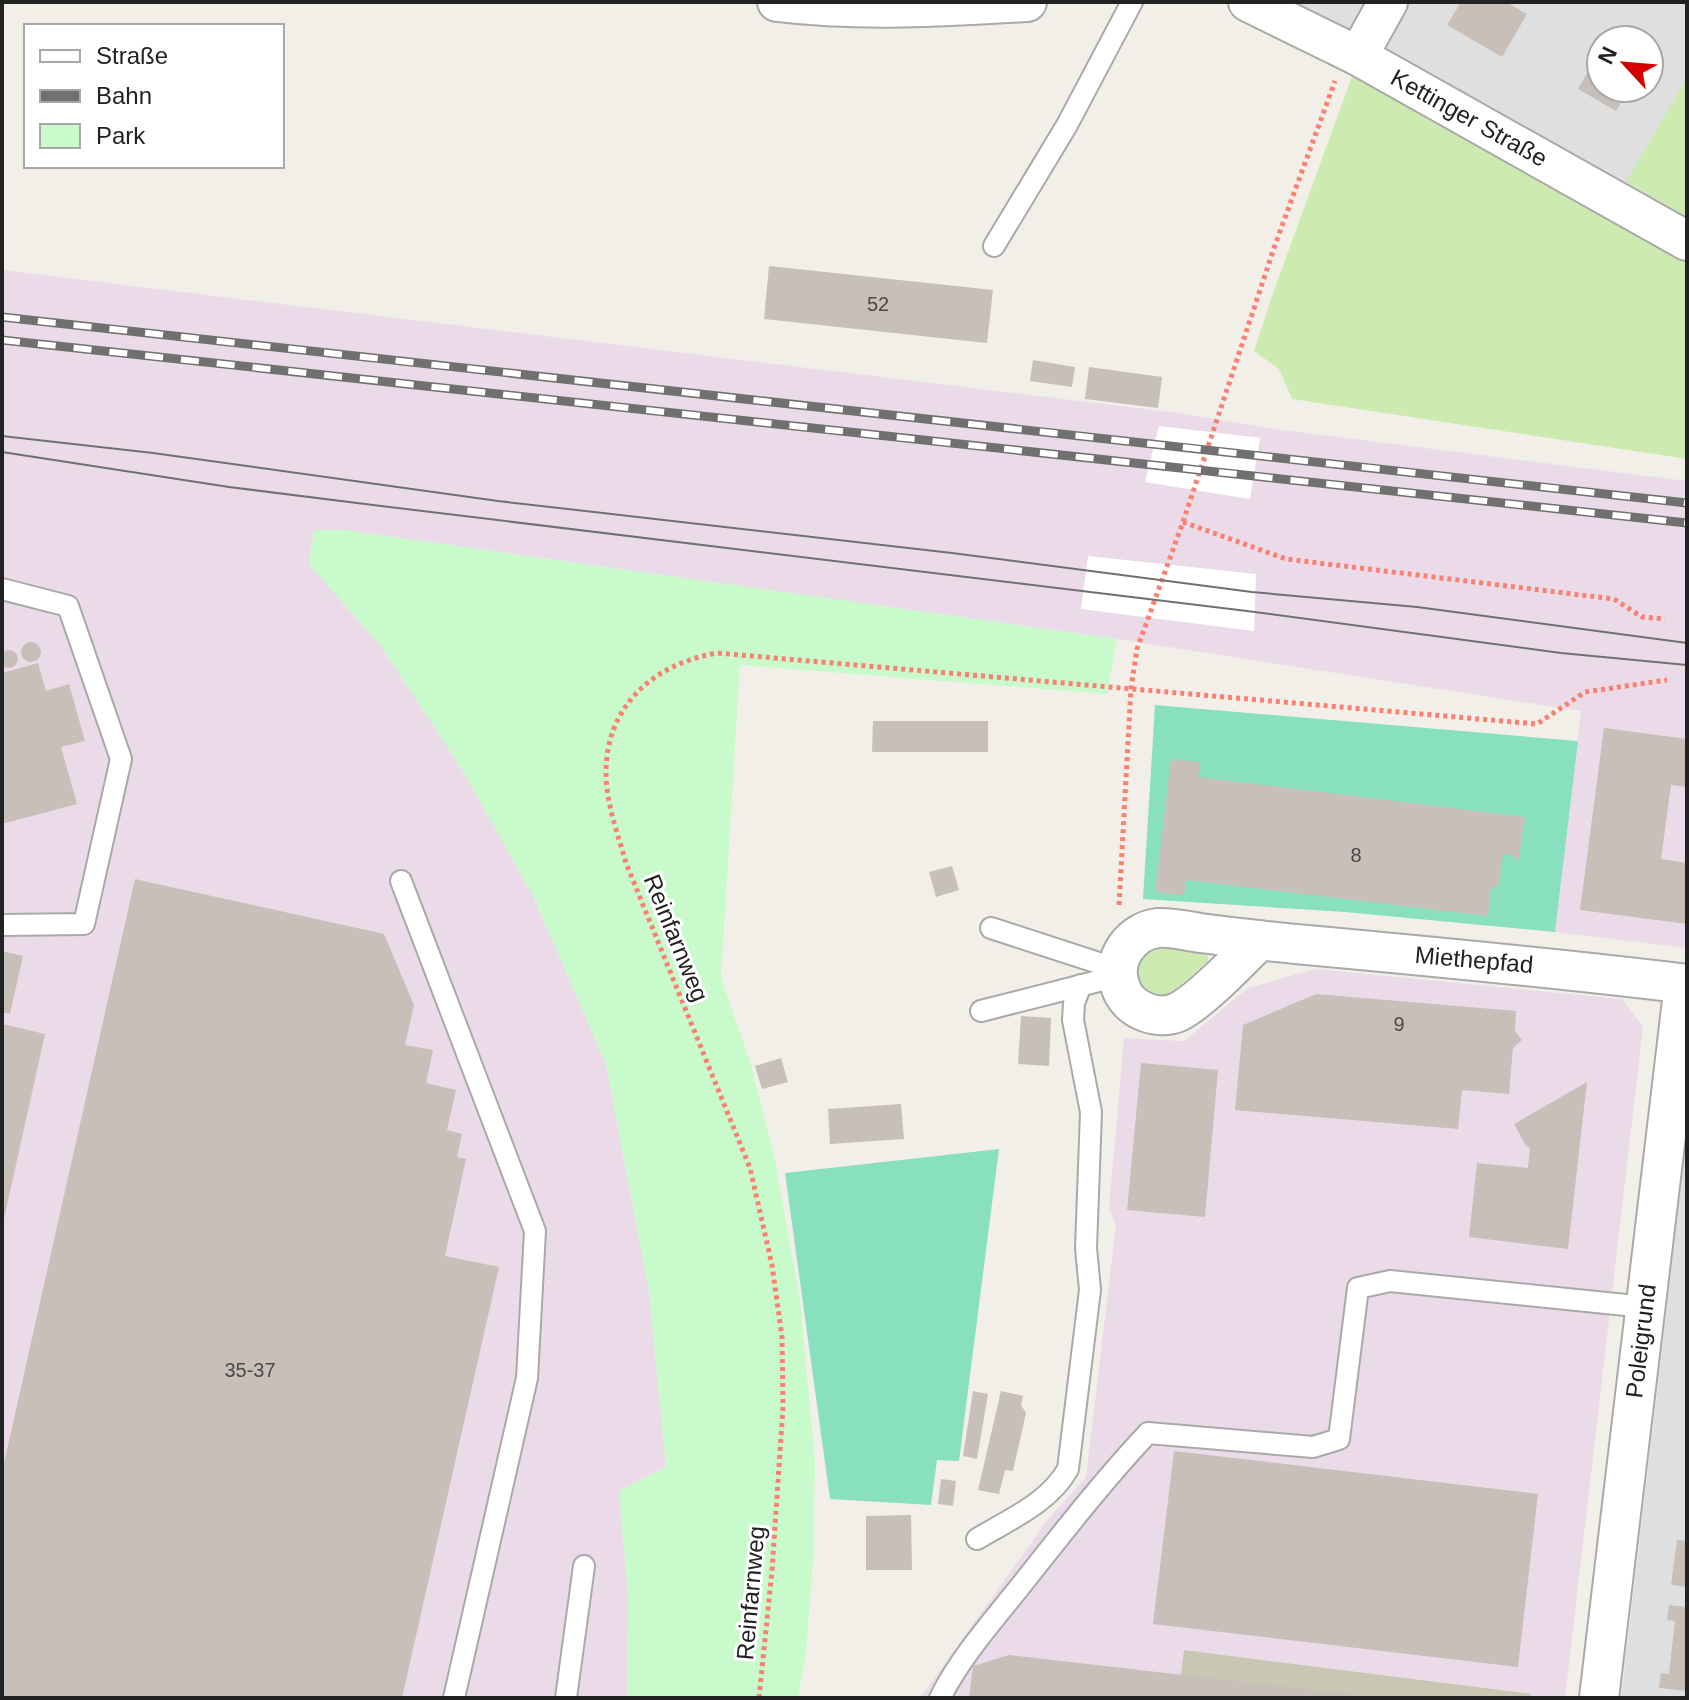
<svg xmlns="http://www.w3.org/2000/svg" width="1689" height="1700" font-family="Helvetica,sans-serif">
  <rect width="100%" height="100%" fill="#f2efe9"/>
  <g fill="#e0dfdf" fill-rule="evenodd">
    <path d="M1280,2H1382L1352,38Z"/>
    <path d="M1399,2H1687V228L1390,53L1382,40ZM1601,40H1649V88H1601Z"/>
    <path d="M1687,1133V1698H1621L1657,1393Z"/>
  </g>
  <g fill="#ebdbe8">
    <path d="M2,270L1178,413L1282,430L1687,481V948L1555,932L1581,711L1117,639L344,530H314L309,564L380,645L465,774L534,898L606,1064L649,1292L666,1467L619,1491L628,1595L627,1698H2Z"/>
    <path d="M1315,969L1622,999L1643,1027L1565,1698H920L1046,1522L1086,1477L1116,1225L1109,1208L1124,1038L1184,1041L1248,988Z"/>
  </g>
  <path fill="#c7c7b4" d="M1184,1650L1531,1694L1530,1698H1178Z"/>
  <g fill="#cdebb0">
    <path d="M1354,71L1687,259V459L1292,399L1279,369L1254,351L1272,296Z"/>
    <path d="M1687,77V217L1626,182Z"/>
    <path d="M1161,948L1203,951L1208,957V961L1169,995C1152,995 1139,991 1136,972L1144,955Z"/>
  </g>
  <path fill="#c8facc" d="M314,530H344L1117,639L1107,694L740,665L721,978L751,1065L774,1155L800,1300L815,1461L813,1560L806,1653L798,1698H627L628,1595L619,1491L666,1467L649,1292L606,1064L534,898L465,774L380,645L309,564Z"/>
  <g fill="#88e0be">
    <path d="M1155,705L1578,741L1555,932L1345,912L1143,899Z"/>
    <path d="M999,1149L959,1461L937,1460L931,1505L830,1499L785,1173Z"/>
  </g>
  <g fill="#fff">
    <path d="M1159,426L1260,438L1250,499L1145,482Z"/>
    <path d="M1088,556L1256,574L1254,631L1081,609Z"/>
  </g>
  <g fill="#c7bfb8">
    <path d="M1461,2H1506L1527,14L1502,57L1447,25Z"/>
    <path d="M1601,48V88H1629L1616,111L1578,89Z"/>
    <path d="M769,266L993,290L987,343L764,319Z"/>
    <path d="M1033,360L1075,367L1072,387L1030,381Z"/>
    <path d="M1089,367L1162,377L1158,408L1085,399Z"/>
    <circle cx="31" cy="652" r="10"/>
    <circle cx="9" cy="659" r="9"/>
    <path d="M38,663L46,691L69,684L85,741L61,747L77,804L2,824V673Z"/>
    <path d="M873,721H988V752H872Z"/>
    <path d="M1604,728L1687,739V787L1671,785L1661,859L1687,863V924L1580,910Z"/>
    <path d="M1171,759L1200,762L1198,777L1525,817L1519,856L1518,860L1513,859L1514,855L1503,854L1498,888L1491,887L1488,916L1186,880L1184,895L1155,892Z"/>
    <path d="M952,866L959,890L936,897L929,872Z"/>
    <path d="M135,879L384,934L414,1005L405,1045L433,1050L426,1083L456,1090L447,1130L462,1134L457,1157L466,1159L445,1256L499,1267L402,1698H2V1472Z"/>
    <path d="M2,951L23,956L10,1014L2,1012Z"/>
    <path d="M1316,994L1516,1011L1515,1031L1522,1040L1513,1048L1509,1094L1462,1090L1458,1129L1235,1110L1243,1025Z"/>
    <path d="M1021,1016L1051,1018L1049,1066L1018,1064Z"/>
    <path d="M2,1024L45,1034L3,1223H2Z"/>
    <path d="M781,1058L788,1082L762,1089L755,1066Z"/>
    <path d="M1141,1063L1218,1070L1205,1217L1127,1210Z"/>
    <path d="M1587,1082L1568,1249L1469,1237L1477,1163L1528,1168L1530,1148L1526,1146L1514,1124Z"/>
    <path d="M901,1104L904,1139L830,1144L828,1109Z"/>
    <path d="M973,1391L988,1394L977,1459L963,1456Z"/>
    <path d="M1001,1391L1023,1396L1021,1405L1026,1413L1013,1471L1005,1470L999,1494L978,1490Z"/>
    <path d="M1174,1451L1538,1494L1518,1667L1153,1624Z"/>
    <path d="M941,1479L956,1481L953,1506L938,1504Z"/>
    <path d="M911,1515L912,1570H866V1516Z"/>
    <path d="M1677,1540L1687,1541V1587L1671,1585Z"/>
    <path d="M1669,1605L1687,1607V1691L1659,1688L1661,1673L1669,1674L1672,1647L1675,1621L1667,1620Z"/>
    <path d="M1009,1655L1365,1696V1698H969L973,1666Z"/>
  </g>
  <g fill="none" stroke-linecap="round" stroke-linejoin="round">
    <g stroke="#a9a9a9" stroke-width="24">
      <g id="service">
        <path d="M994,246L1067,125L1132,2"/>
        <path d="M2,589L68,606L121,759L84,924L2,925"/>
        <path d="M401,881L535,1231L527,1378L454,1698"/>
        <path d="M991,928L1117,969"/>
        <path d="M981,1011L1118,976"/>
        <path d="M977,1539C1010,1519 1049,1503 1068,1469L1090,1290L1086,1248L1091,1112L1073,1020L1074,1003L1081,985"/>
        <path d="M566,1698L584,1566"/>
        <path d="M940,1698C960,1658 991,1623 1019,1588C1061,1535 1102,1482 1148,1433L1313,1447L1339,1439L1358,1288L1390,1281L1645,1307"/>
      </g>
    </g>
    <g stroke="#a9a9a9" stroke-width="42">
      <g id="minor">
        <path d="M777,2C861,12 944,7 1027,2"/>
        <path d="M1248,2L1358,56L1687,241"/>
        <path d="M1358,56L1388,2"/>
        <path d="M1260,940C1240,959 1201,1001 1178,1012C1167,1017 1154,1016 1143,1011C1132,1006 1123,997 1120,985C1111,959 1131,931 1158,928C1171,927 1187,931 1200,933C1232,937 1264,941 1296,944C1427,956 1557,968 1687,984"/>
        <path d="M1599,1698L1684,984"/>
      </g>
    </g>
    <g stroke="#fa8072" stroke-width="5" stroke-dasharray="4 4" stroke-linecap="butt">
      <path d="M1183,522L1286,559L1614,599L1642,617L1665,619"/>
      <path d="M1119,905L1131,688L1137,649L1183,522L1275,245L1335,81"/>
      <path d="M759,1698L772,1571L783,1407L782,1337L772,1265L750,1168L626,863C618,835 606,803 606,773C606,705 654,664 717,653L1537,724L1585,692L1667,680"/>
    </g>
    <use href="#service" stroke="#fff" stroke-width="20"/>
    <use href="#minor" stroke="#fff" stroke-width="38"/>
    <g stroke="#707070" stroke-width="2">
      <path d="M2,436L153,453L498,501L952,553L1252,592L1417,607L1687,643"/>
      <path d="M2,452L229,487L373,505L1247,611L1561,653L1687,665"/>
    </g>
    <g stroke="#707070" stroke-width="9">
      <g id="rail">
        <path d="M2,317L1687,503"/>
        <path d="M2,340L1687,523"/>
      </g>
    </g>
    <use href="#rail" stroke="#fff" stroke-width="6" stroke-dasharray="18" stroke-linecap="butt"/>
  </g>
  <g text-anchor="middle" stroke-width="6" stroke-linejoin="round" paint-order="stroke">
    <g font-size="20" fill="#4b4948">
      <text x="878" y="311">52</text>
      <text x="1356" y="862">8</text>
      <text x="1399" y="1031">9</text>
      <text x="250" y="1377">35-37</text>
    </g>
    <g font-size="24" fill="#222" stroke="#fff">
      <text transform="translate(1469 118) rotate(29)" y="8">Kettinger Straße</text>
      <text transform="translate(676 938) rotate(68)" y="8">Reinfarnweg</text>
      <text transform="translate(1474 960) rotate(5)" y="8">Miethepfad</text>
      <text transform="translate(1641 1341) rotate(-83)" y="8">Poleigrund</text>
      <text transform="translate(751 1593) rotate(-85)" y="8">Reinfarnweg</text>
    </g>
  </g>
  <rect width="1689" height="1700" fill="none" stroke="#222222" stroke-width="8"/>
  <rect x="24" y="24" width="260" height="144" fill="#ffffff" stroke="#a7a7a7" stroke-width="2"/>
  <rect x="40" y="50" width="40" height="12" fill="#ffffff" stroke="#a7a7a7" stroke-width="2"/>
  <text x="96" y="64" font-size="24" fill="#222222">Straße</text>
  <rect x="40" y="90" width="40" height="12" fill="#707070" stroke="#a7a7a7" stroke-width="2"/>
  <text x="96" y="104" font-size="24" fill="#222222">Bahn</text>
  <rect x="40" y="124" width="40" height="24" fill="#c8facc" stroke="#a7a7a7" stroke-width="2"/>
  <text x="96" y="144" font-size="24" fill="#222222">Park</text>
  <g transform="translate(1625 64) rotate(296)"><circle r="38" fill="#ffffff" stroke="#a7a7a7" stroke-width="2"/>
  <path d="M0-6L14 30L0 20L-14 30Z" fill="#d40000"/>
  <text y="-12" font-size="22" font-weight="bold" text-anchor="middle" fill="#222222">N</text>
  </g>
</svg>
